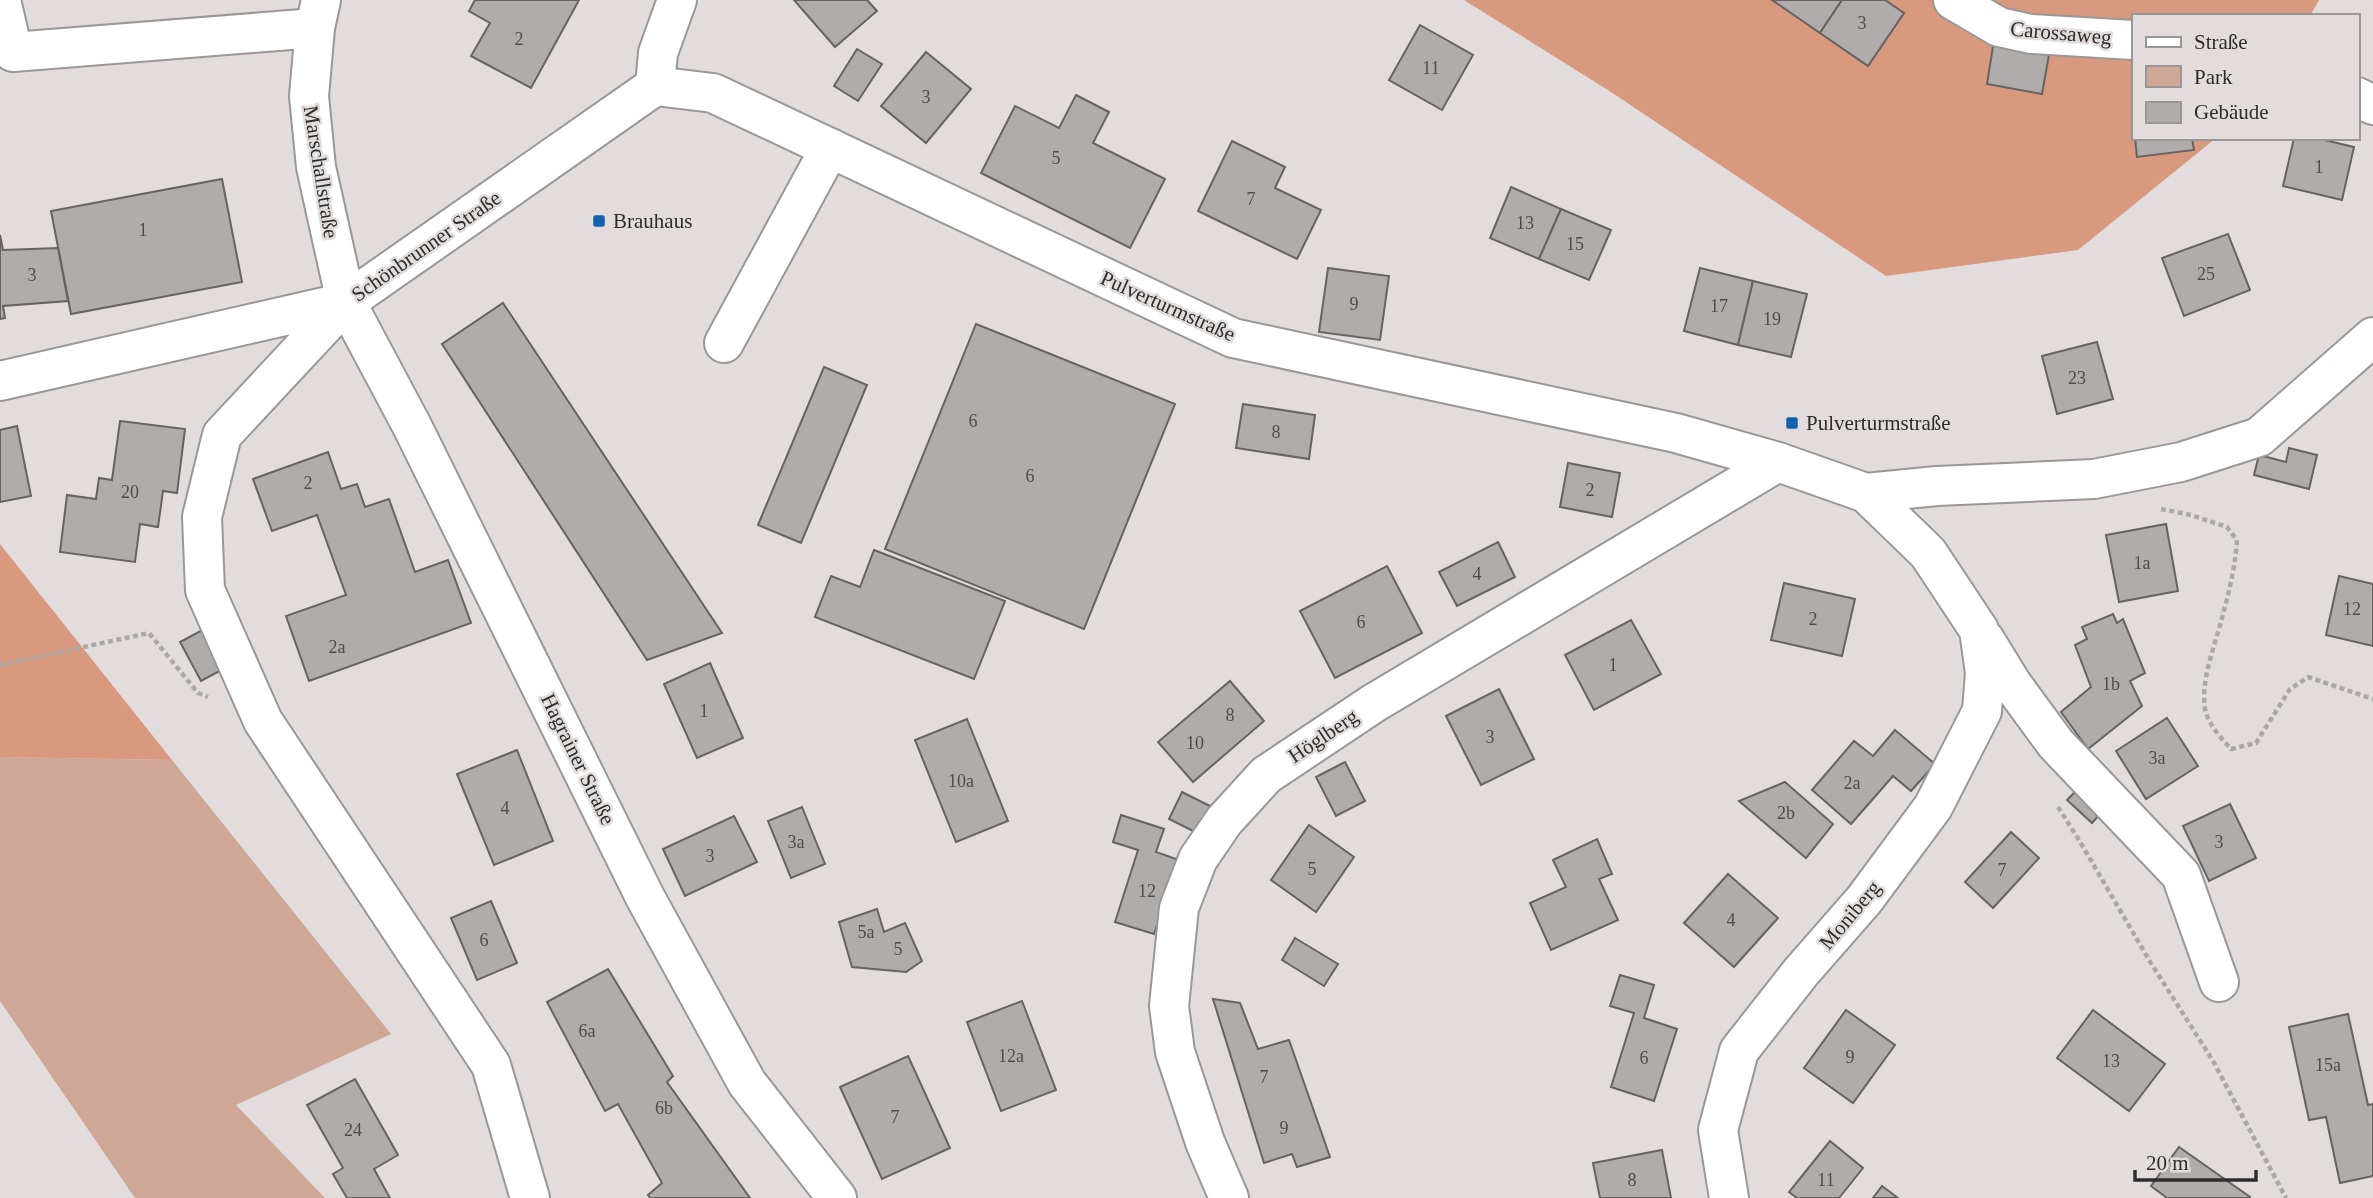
<svg xmlns="http://www.w3.org/2000/svg" width="2373" height="1198" font-family="Georgia,serif">
  <rect width="100%" height="100%" fill="#e2dddc"/>
  <path fill="#cea797" d="M0,757L172,760L391,1034L236,1105L325,1198H135L0,1001Z"/>
  <g fill="#d8997f">
    <path d="M1464,0H2319L2310,16H2133V138H2216L2078,250L1886,276L1611,92Z"/>
    <path d="M0,544L172,760L0,757Z"/>
  </g>
  <g fill="#b0acab" stroke="#666361" stroke-width="2">
    <path d="M475,0H579L531,88L471,56L490,23L469,11Z"/>
    <path d="M794,0H867L877,11L835,47Z"/>
    <path d="M1772,0H1842L1820,33Z"/>
    <path d="M1842,0H1885L1904,13L1868,66L1820,33Z"/>
    <path d="M1420,25L1473,55L1442,110L1389,80Z"/>
    <path d="M1994,40L2050,49L2042,94L1987,84Z"/>
    <path d="M857,49L882,64L858,101L834,86Z"/>
    <path d="M926,52L971,89L926,143L881,106Z"/>
    <path d="M1076,95L1109,112L1093,143L1165,179L1130,248L981,173L1015,106L1059,128Z"/>
    <path d="M2135,138H2192L2194,150L2137,157Z"/>
    <path d="M2294,138H2316L2354,147L2342,200L2283,186Z"/>
    <path d="M1232,141L1285,167L1275,188L1321,210L1297,259L1198,211Z"/>
    <path d="M222,179L242,282L71,314L51,211Z"/>
    <path d="M1511,187L1561,209L1539,259L1490,238Z"/>
    <path d="M1561,209L1611,230L1589,280L1539,259Z"/>
    <path d="M2228,234L2250,290L2184,316L2162,258Z"/>
    <path d="M0,235L3,250L58,248L68,301L3,306L5,318L0,319Z"/>
    <path d="M1328,268L1389,276L1380,340L1319,332Z"/>
    <path d="M1700,268L1753,281L1738,345L1684,331Z"/>
    <path d="M1753,281L1807,294L1791,357L1738,345Z"/>
    <path d="M503,303L722,633L647,660L442,344Z"/>
    <path d="M976,324L1175,404L1084,629L885,549Z"/>
    <path d="M2097,342L2113,399L2057,414L2042,356Z"/>
    <path d="M824,367L867,385L801,543L758,525Z"/>
    <path d="M1243,404L1315,415L1309,459L1236,448Z"/>
    <path d="M120,421L185,429L177,493L163,491L158,527L140,524L135,562L60,552L67,495L96,499L99,478L112,480Z"/>
    <path d="M17,426L31,496L0,502V430Z"/>
    <path d="M2289,448L2317,455L2309,489L2254,475L2259,455L2286,462Z"/>
    <path d="M328,452L341,489L357,484L365,507L389,499L415,572L448,560L471,623L309,681L286,616L346,595L317,515L272,531L253,479Z"/>
    <path d="M1568,463L1620,473L1612,517L1560,507Z"/>
    <path d="M2166,524L2178,591L2119,602L2106,535Z"/>
    <path d="M1498,542L1515,577L1457,606L1439,572Z"/>
    <path d="M874,550L1005,601L974,679L815,617L831,576L860,587Z"/>
    <path d="M1387,566L1422,633L1335,678L1300,611Z"/>
    <path d="M2339,576L2373,584V646L2326,635Z"/>
    <path d="M1784,583L1855,599L1842,656L1771,640Z"/>
    <path d="M2113,614L2117,623L2123,619L2145,673L2130,681L2142,706L2088,749L2061,712L2091,687L2075,645L2087,639L2082,627Z"/>
    <path d="M1631,620L1661,674L1594,710L1565,655Z"/>
    <path d="M208,627L229,666L201,681L180,642Z"/>
    <path d="M710,663L743,738L697,758L664,684Z"/>
    <path d="M1230,681L1264,721L1193,782L1158,742Z"/>
    <path d="M1499,689L1534,759L1481,785L1446,716Z"/>
    <path d="M2167,718L2198,766L2146,799L2116,751Z"/>
    <path d="M967,719L1008,821L956,842L915,740Z"/>
    <path d="M1895,730L1935,764L1911,791L1893,776L1851,824L1812,790L1854,741L1873,756Z"/>
    <path d="M517,750L553,841L494,865L457,774Z"/>
    <path d="M1345,762L1365,801L1336,816L1316,777Z"/>
    <path d="M1785,782L1833,824L1806,858L1739,801Z"/>
    <path d="M2082,785L2106,807L2092,823L2067,800Z"/>
    <path d="M1182,792L1212,807L1199,834L1169,819Z"/>
    <path d="M2230,804L2256,858L2209,881L2183,826Z"/>
    <path d="M802,807L825,864L791,878L768,821Z"/>
    <path d="M1121,815L1164,829L1156,852L1179,860L1154,934L1115,922L1138,850L1113,842Z"/>
    <path d="M734,816L757,862L685,896L663,849Z"/>
    <path d="M1309,825L1354,857L1316,912L1271,880Z"/>
    <path d="M2011,832L2039,858L1993,908L1965,882Z"/>
    <path d="M1597,839L1612,874L1599,879L1618,920L1551,950L1530,903L1566,887L1553,860Z"/>
    <path d="M1728,874L1778,918L1734,967L1684,923Z"/>
    <path d="M491,901L517,963L477,980L451,918Z"/>
    <path d="M877,909L884,932L905,923L922,961L906,972L852,967L839,922Z"/>
    <path d="M1295,938L1338,964L1324,986L1282,960Z"/>
    <path d="M608,969L673,1076L667,1082L750,1198H650L648,1195L662,1183L618,1104L605,1111L547,1002Z"/>
    <path d="M1620,975L1654,985L1644,1018L1677,1029L1654,1101L1611,1087L1634,1013L1610,1006Z"/>
    <path d="M1213,999L1240,1003L1258,1049L1289,1040L1330,1157L1297,1167L1292,1154L1264,1163Z"/>
    <path d="M1022,1001L1056,1090L1001,1111L967,1022Z"/>
    <path d="M1846,1010L1895,1045L1853,1103L1804,1068Z"/>
    <path d="M2093,1010L2165,1064L2129,1111L2057,1058Z"/>
    <path d="M2348,1014L2368,1105L2373,1104V1176L2340,1183L2326,1117L2309,1120L2289,1027Z"/>
    <path d="M908,1056L950,1148L882,1179L840,1087Z"/>
    <path d="M355,1079L398,1155L374,1169L390,1198H347L333,1174L343,1168L307,1105Z"/>
    <path d="M1830,1141L1863,1168L1839,1198H1797L1789,1192Z"/>
    <path d="M2179,1147L2250,1197L2249,1198H2167L2151,1186Z"/>
    <path d="M1662,1150L1671,1198H1600L1593,1163Z"/>
    <path d="M1882,1186L1898,1198H1873Z"/>
  </g>
  <g fill="none" stroke-linecap="round" stroke-linejoin="round">
    <g stroke="#9b9796" stroke-width="42">
      <g id="minor">
        <path d="M1,0L13,52L315,28"/>
        <path d="M321,0L315,28L309,96L316,167L346,302L412,426L645,897L747,1083L837,1198"/>
        <path d="M1953,0L1999,27L2031,34L2133,40"/>
        <path d="M655,86L713,93L1233,338L1676,433L1778,462L1866,493L1937,486L2094,479L2181,462L2259,437L2373,337"/>
        <path d="M655,86L658,53L677,0"/>
        <path d="M2357,97L2373,105"/>
        <path d="M346,302L222,435L202,517L205,590L263,721L491,1065L530,1198"/>
        <path d="M724,343L830,148"/>
        <path d="M0,381L346,302L655,86"/>
        <path d="M1985,640L2012,684L2056,744L2181,875L2219,982"/>
        <path d="M1229,1198L1205,1142L1175,1052L1169,1006L1179,908L1198,859L1224,821L1266,775L1374,703L1778,462"/>
        <path d="M1729,1198L1718,1130L1739,1051L1801,972L1864,900L1933,807L1982,711L1985,673L1979,630L1928,553L1866,493"/>
      </g>
    </g>
    <g stroke="#aba7a7" stroke-width="4.5" stroke-dasharray="5 3.5" stroke-linecap="butt">
      <path d="M2161,509L2191,515L2227,527L2237,540C2235,570 2228,596 2220,625C2213,651 2201,680 2205,709C2208,724 2221,738 2231,749L2256,743L2290,689L2308,677L2373,699"/>
      <path d="M0,665L149,633L198,693L208,697"/>
      <path d="M2058,807L2079,840L2149,960L2213,1061L2286,1198"/>
    </g>
    <use href="#minor" stroke="#fff" stroke-width="38"/>
  </g>
  <g fill="#1161af" stroke="#e2dddc" stroke-width="2.5">
    <rect x="592" y="214" width="14" height="14" rx="3.5"/>
    <rect x="1785" y="416" width="14" height="14" rx="3.5"/>
  </g>
  <g text-anchor="middle" stroke-width="5" stroke-linejoin="round" paint-order="stroke">
    <g font-size="18" fill="#4e4c4c">
      <text x="1862" y="29">3</text>
      <text x="519" y="45">2</text>
      <text x="1431" y="74">11</text>
      <text x="926" y="103">3</text>
      <text x="1056" y="164">5</text>
      <text x="2319" y="173">1</text>
      <text x="1251" y="205">7</text>
      <text x="1525" y="229">13</text>
      <text x="143" y="236">1</text>
      <text x="1575" y="250">15</text>
      <text x="2206" y="280">25</text>
      <text x="32" y="281">3</text>
      <text x="1354" y="310">9</text>
      <text x="1719" y="312">17</text>
      <text x="1772" y="325">19</text>
      <text x="2077" y="384">23</text>
      <text x="973" y="427">6</text>
      <text x="1276" y="438">8</text>
      <text x="1030" y="482">6</text>
      <text x="308" y="489">2</text>
      <text x="1590" y="496">2</text>
      <text x="130" y="498">20</text>
      <text x="2142" y="569">1a</text>
      <text x="1477" y="580">4</text>
      <text x="2352" y="615">12</text>
      <text x="1813" y="625">2</text>
      <text x="1361" y="628">6</text>
      <text x="337" y="653">2a</text>
      <text x="1613" y="671">1</text>
      <text x="2111" y="690">1b</text>
      <text x="704" y="717">1</text>
      <text x="1230" y="721">8</text>
      <text x="1490" y="743">3</text>
      <text x="1195" y="749">10</text>
      <text x="2157" y="764">3a</text>
      <text x="961" y="787">10a</text>
      <text x="1852" y="789">2a</text>
      <text x="505" y="814">4</text>
      <text x="1786" y="819">2b</text>
      <text x="796" y="848">3a</text>
      <text x="2219" y="848">3</text>
      <text x="710" y="862">3</text>
      <text x="1312" y="875">5</text>
      <text x="2002" y="876">7</text>
      <text x="1147" y="897">12</text>
      <text x="1731" y="926">4</text>
      <text x="866" y="938">5a</text>
      <text x="484" y="946">6</text>
      <text x="898" y="955">5</text>
      <text x="587" y="1037">6a</text>
      <text x="1011" y="1062">12a</text>
      <text x="1850" y="1063">9</text>
      <text x="1644" y="1064">6</text>
      <text x="2111" y="1067">13</text>
      <text x="2328" y="1071">15a</text>
      <text x="1264" y="1083">7</text>
      <text x="664" y="1114">6b</text>
      <text x="895" y="1123">7</text>
      <text x="1284" y="1134">9</text>
      <text x="353" y="1136">24</text>
      <text x="1632" y="1186">8</text>
      <text x="1826" y="1186">11</text>
    </g>
    <g font-size="21" fill="#2e2c2c" stroke="#e2dddc">
      <text transform="translate(2061 33) rotate(5)" y="7">Carossaweg</text>
      <text transform="translate(321 172) rotate(81)" y="7">Marschallstraße</text>
      <text transform="translate(426 246) rotate(-35)" y="7">Schönbrunner Straße</text>
      <text transform="translate(1168 306) rotate(24)" y="7">Pulverturmstraße</text>
      <text transform="translate(1323 736) rotate(-34)" y="7">Höglberg</text>
      <text transform="translate(578 759) rotate(64)" y="7">Hagrainer Straße</text>
      <text transform="translate(1850 915) rotate(-50)" y="7">Moniberg</text>
    </g>
    <g font-size="21" fill="#2e2c2c" stroke="#e2dddc" text-anchor="start">
      <text x="613" y="228">Brauhaus</text>
      <text x="1806" y="430">Pulverturmstraße</text>
    </g>
  </g>
  <rect x="2132" y="14" width="228" height="126" fill="#e2dddc" stroke="#9a9696" stroke-width="2"/>
  <rect x="2146" y="37" width="35" height="10" fill="#ffffff" stroke="#9a9696" stroke-width="2"/>
  <text x="2194" y="49" font-size="21" fill="#2e2c2c">Straße</text>
  <rect x="2146" y="66" width="35" height="21" fill="#cea797" stroke="#9a9696" stroke-width="2"/>
  <text x="2194" y="84" font-size="21" fill="#2e2c2c">Park</text>
  <rect x="2146" y="102" width="35" height="21" fill="#b0acab" stroke="#9a9696" stroke-width="2"/>
  <text x="2194" y="119" font-size="21" fill="#2e2c2c">Gebäude</text>
  <path d="M2135 1170v10h121v-10" fill="none" stroke="#2e2c2c" stroke-width="3.5"/>
  <text x="2146" y="1170" font-size="21" fill="#2e2c2c" stroke="#e2dddc" stroke-width="5" paint-order="stroke">20 m</text>
</svg>
